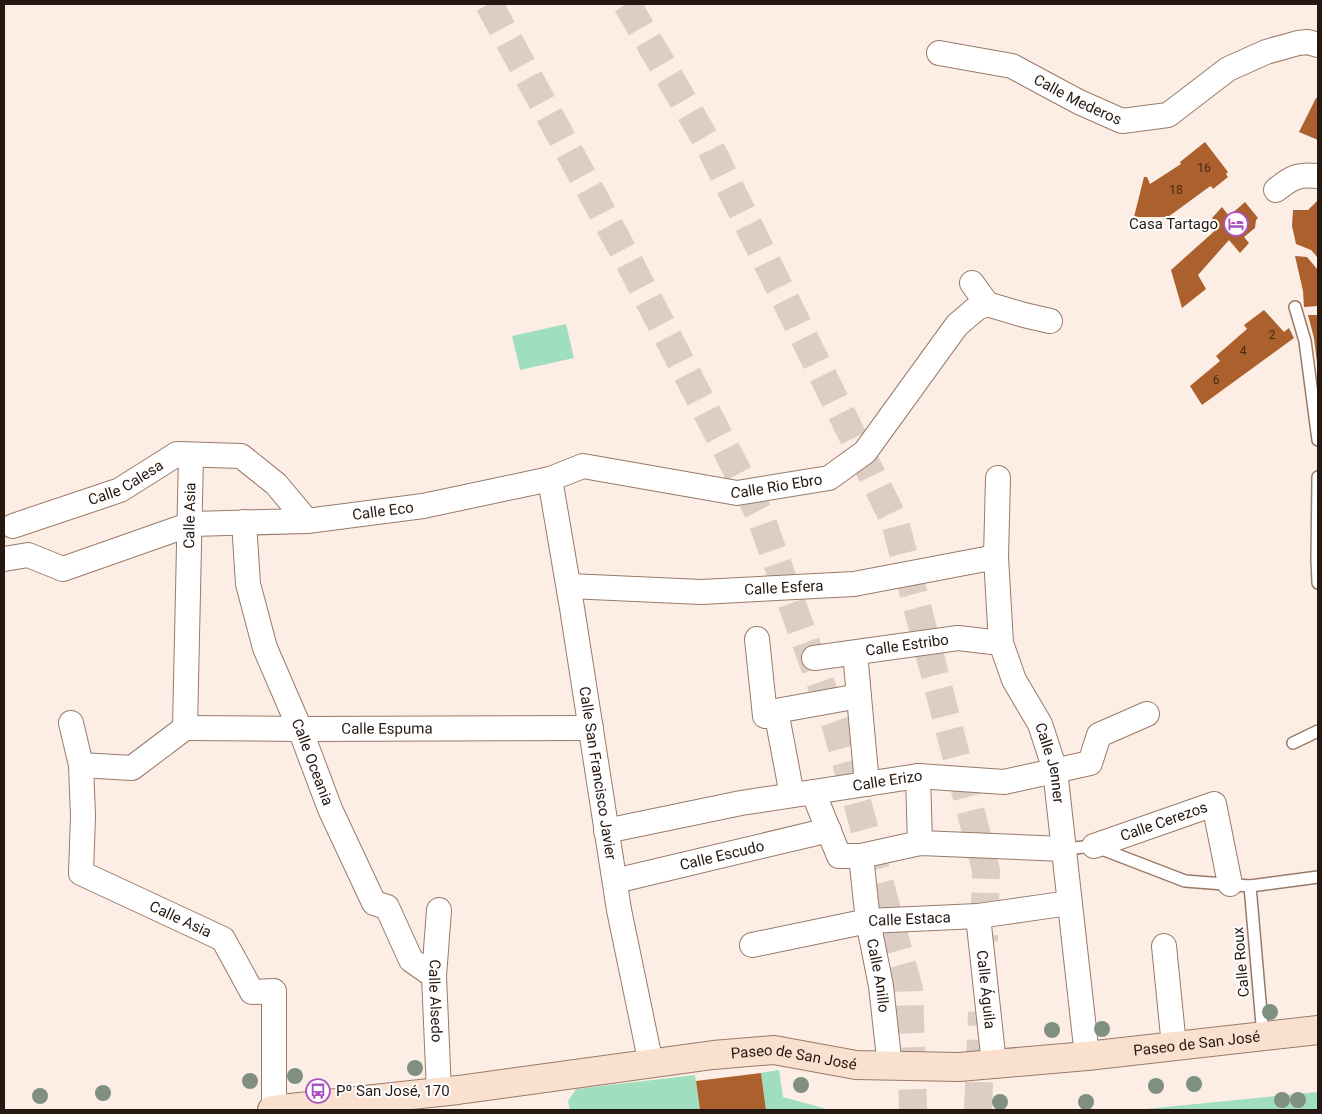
<svg xmlns="http://www.w3.org/2000/svg" width="1322" height="1114" font-family="Roboto,sans-serif">
  <rect width="100%" height="100%" fill="#fceee5"/>
  <g fill="#9fdfc0">
    <path d="M566,324L574,358L520,370L512,336Z"/>
    <path d="M779,1070L783,1097L830,1110H766L761,1073Z"/>
    <path d="M695,1075L700,1110H570L568,1101L576,1089Z"/>
    <path d="M1318,1092V1110H1135Z"/>
  </g>
  <g fill="#ab602d">
    <path d="M1316,98H1318V140L1299,132Z"/>
    <path d="M1205,142L1228,172L1226,174L1228,177L1213,189L1211,186L1209,187L1168,217H1134L1144,177H1147L1150,184L1181,164L1180,162Z"/>
    <path d="M1318,200V258L1311,250L1296,244L1292,226L1293,210H1308Z"/>
    <path d="M1245,202L1258,218L1256,220L1255,228L1244,237L1249,243L1240,253L1229,240L1198,275L1206,289L1182,308L1171,270L1219,227L1212,218L1222,207L1229,216Z"/>
    <path d="M1295,256L1307,257L1318,270V306L1304,307L1303,291Z"/>
    <path d="M1264,310L1284,332L1289,328L1294,338L1202,405L1190,386L1220,361L1216,356L1247,329L1244,325Z"/>
    <path d="M1308,315H1318V363H1317L1314,338Z"/>
    <path d="M761,1073L766,1110H700L696,1081Z"/>
  </g>
  <g fill="none" stroke-linecap="round" stroke-linejoin="round">
    <g stroke="#dccec5" stroke-width="28" stroke-dasharray="28 14" stroke-linecap="butt">
      <path d="M489,4L628,260L759,513L836,726L909,989L913,1110"/>
      <path d="M627,4L710,147L895,522L986,870L984,941"/>
      <path d="M978,1110L982,1012"/>
    </g>
    <g stroke="#9a7a67" stroke-width="14">
      <g id="lane">
        <path d="M1295,307L1305,341L1318,440"/>
        <path d="M1318,477L1317,559L1318,583"/>
        <path d="M1293,743L1318,731"/>
        <path d="M1064,849L1094,846L1185,881L1250,886L1318,877"/>
        <path d="M1250,886L1263,1036"/>
      </g>
    </g>
    <g stroke="#9a7a67" stroke-width="26">
      <g id="street">
        <path id="s1" d="M939,53L1012,66L1079,102L1122,121L1168,115L1228,69L1266,52L1298,43L1308,42L1318,45"/>
        <path d="M1276,190C1292,177 1298,174 1318,176"/>
        <path d="M972,283L987,304L1024,315L1050,321"/>
        <path id="s2" d="M998,478L996,557L1001,643L1014,680L1040,724L1055,770L1087,1056"/>
        <path id="s3" d="M550,479L572,608L619,910L651,1064"/>
        <path id="s4" d="M244,522L248,584L265,648L300,729L330,809L374,903L387,907L411,960L434,976"/>
        <path id="s5" d="M13,526L120,490L177,454L241,456L276,484L307,521L423,506L550,479L583,466L737,493L829,478L865,452L957,325L977,308L987,304"/>
        <path d="M4,559L28,555L63,569L191,524L307,521"/>
        <path id="s6" d="M569,586L701,592L854,584L996,557"/>
        <path d="M757,639L765,716L776,711L792,795"/>
        <path d="M855,653L867,784"/>
        <path id="s7" d="M814,658L958,638L1001,643"/>
        <path d="M776,711L859,696"/>
        <path id="s8" d="M71,723L81,765L83,816L81,873L223,939L252,992L274,991V1110"/>
        <path id="s9" d="M185,728L300,729L591,728"/>
        <path id="s10" d="M81,765L132,768L185,728L191,455"/>
        <path d="M918,776L920,843"/>
        <path id="s11" d="M813,792L839,856H861L868,921L881,986L890,1067"/>
        <path id="s12" d="M606,831L741,803L918,776L1004,782L1090,763L1099,735L1147,714"/>
        <path id="s13" d="M1094,846L1214,804L1230,884"/>
        <path d="M861,856L920,843L1064,849"/>
        <path id="s14" d="M615,881L829,830"/>
        <path id="s15" d="M439,910L434,976L439,1092"/>
        <path id="s16" d="M978,916L994,1064"/>
        <path id="s17" d="M752,945L868,921L978,916L1069,903"/>
        <path d="M1164,946L1174,1046"/>
      </g>
    </g>
    <g stroke="#9a7a67" stroke-width="30">
      <g id="secondary">
        <path id="s18" d="M272,1110L458,1090L713,1055L774,1050L856,1065L959,1067L1087,1056L1318,1030"/>
      </g>
    </g>
    <use href="#lane" stroke="#fff" stroke-width="11"/>
    <use href="#street" stroke="#fff" stroke-width="24"/>
    <use href="#secondary" stroke="#f9e0cf" stroke-width="28"/>
  </g>
  <g fill="#7f9083">
    <circle cx="1270" cy="1012" r="8"/>
    <circle cx="1102" cy="1029" r="8"/>
    <circle cx="1052" cy="1030" r="8"/>
    <circle cx="415" cy="1068" r="8"/>
    <circle cx="295" cy="1076" r="8"/>
    <circle cx="250" cy="1081" r="8"/>
    <circle cx="1194" cy="1084" r="8"/>
    <circle cx="801" cy="1085" r="8"/>
    <circle cx="1156" cy="1086" r="8"/>
    <circle cx="103" cy="1093" r="8"/>
    <circle cx="40" cy="1096" r="8"/>
    <circle cx="1282" cy="1100" r="8"/>
    <circle cx="1298" cy="1100" r="8"/>
    <circle cx="1000" cy="1102" r="8"/>
    <circle cx="1086" cy="1102" r="8"/>
  </g>
  <defs>
    <g id="hotel-ring" transform="scale(1.25)"><circle r="9.5" fill="#fefefe" stroke="#aa52bf" stroke-width="1.5"/><path d="M-6-4.5h1.5V1H6V5H4.5V3h-9V5H-6ZM-4 0a1.8 1.8 0 1 1 3.6 0ZM.5 0V-2.5h3Q6-2.5 6 0Z" fill="#aa52bf"/></g>
    <g id="bus-ring" transform="scale(1.25)"><circle r="9.5" fill="#fefefe" stroke="#aa52bf" stroke-width="1.5"/><path d="M-5-6H5V4H4V6H2V4H-2V6H-4V4H-5ZM-3.5-4V0h7V-4ZM-3.5 1.2v1.5H-2V1.2ZM2 1.2v1.5H3.5V1.2Z" fill="#aa52bf"/></g>
  </defs>
  <g fill-rule="evenodd">
    <use href="#hotel-ring" x="1236" y="224"/>
    <use href="#bus-ring" x="318" y="1091"/>
  </g>
  <g text-anchor="middle" stroke-width="4" stroke-linejoin="round" paint-order="stroke">
    <g font-size="12" fill="#462a18">
      <text x="1204" y="172">16</text>
      <text x="1176" y="194">18</text>
      <text x="1272" y="339">2</text>
      <text x="1243" y="355">4</text>
      <text x="1216" y="384">6</text>
    </g>
    <g font-size="15" fill="#251811" stroke="#fefefe">
      <text dy="5" stroke="none"><textPath href="#s1" startOffset="148">Calle Mederos</textPath></text>
      <text dy="5" stroke="none"><textPath href="#s5" startOffset="121">Calle Calesa</textPath></text>
      <text dy="5" stroke="none"><textPath href="#s5" startOffset="816">Calle Rio Ebro</textPath></text>
      <text dy="5" stroke="none"><textPath href="#s5" startOffset="414">Calle Eco</textPath></text>
      <text dy="5" stroke="none"><textPath href="#s10" startOffset="330">Calle Asia</textPath></text>
      <text dy="5" stroke="none"><textPath href="#s6" startOffset="215">Calle Esfera</textPath></text>
      <text dy="5" stroke="none"><textPath href="#s7" startOffset="94">Calle Estribo</textPath></text>
      <text dy="5" stroke="none"><textPath href="#s9" startOffset="202">Calle Espuma</textPath></text>
      <text dy="5" stroke="none"><textPath href="#s4" startOffset="252">Calle Oceania</textPath></text>
      <text dy="5" stroke="none"><textPath href="#s2" startOffset="296">Calle Jenner</textPath></text>
      <text dy="5" stroke="none"><textPath href="#s3" startOffset="298">Calle San Francisco Javier</textPath></text>
      <text dy="5" stroke="none"><textPath href="#s12" startOffset="286">Calle Erizo</textPath></text>
      <text dy="5" stroke="none"><textPath href="#s13" startOffset="74">Calle Cerezos</textPath></text>
      <text dy="5" stroke="none"><textPath href="#s14" startOffset="110">Calle Escudo</textPath></text>
      <text dy="5" stroke="none"><textPath href="#s8" startOffset="261">Calle Asia</textPath></text>
      <text dy="5" stroke="none"><textPath href="#s17" startOffset="160">Calle Estaca</textPath></text>
      <text transform="translate(1241 962) rotate(-95)" y="5">Calle Roux</text>
      <text dy="5" stroke="none"><textPath href="#s11" startOffset="212">Calle Anillo</textPath></text>
      <text dy="5" stroke="none"><textPath href="#s16" startOffset="74">Calle Águila</textPath></text>
      <text dy="5" stroke="none"><textPath href="#s15" startOffset="91">Calle Alsedo</textPath></text>
      <text dy="5" stroke="none"><textPath href="#s18" startOffset="931">Paseo de San José</textPath></text>
      <text dy="5" stroke="none"><textPath href="#s18" startOffset="526">Paseo de San José</textPath></text>
    </g>
    <g font-size="15" fill="#251811" stroke="#fefefe" text-anchor="end">
      <text x="1218" y="229">Casa Tartago</text>
      <text x="336" y="1096" text-anchor="start">Pº San José, 170</text>
    </g>
  </g>
  <rect width="1322" height="1114" fill="none" stroke="#251811" stroke-width="10"/>
</svg>
